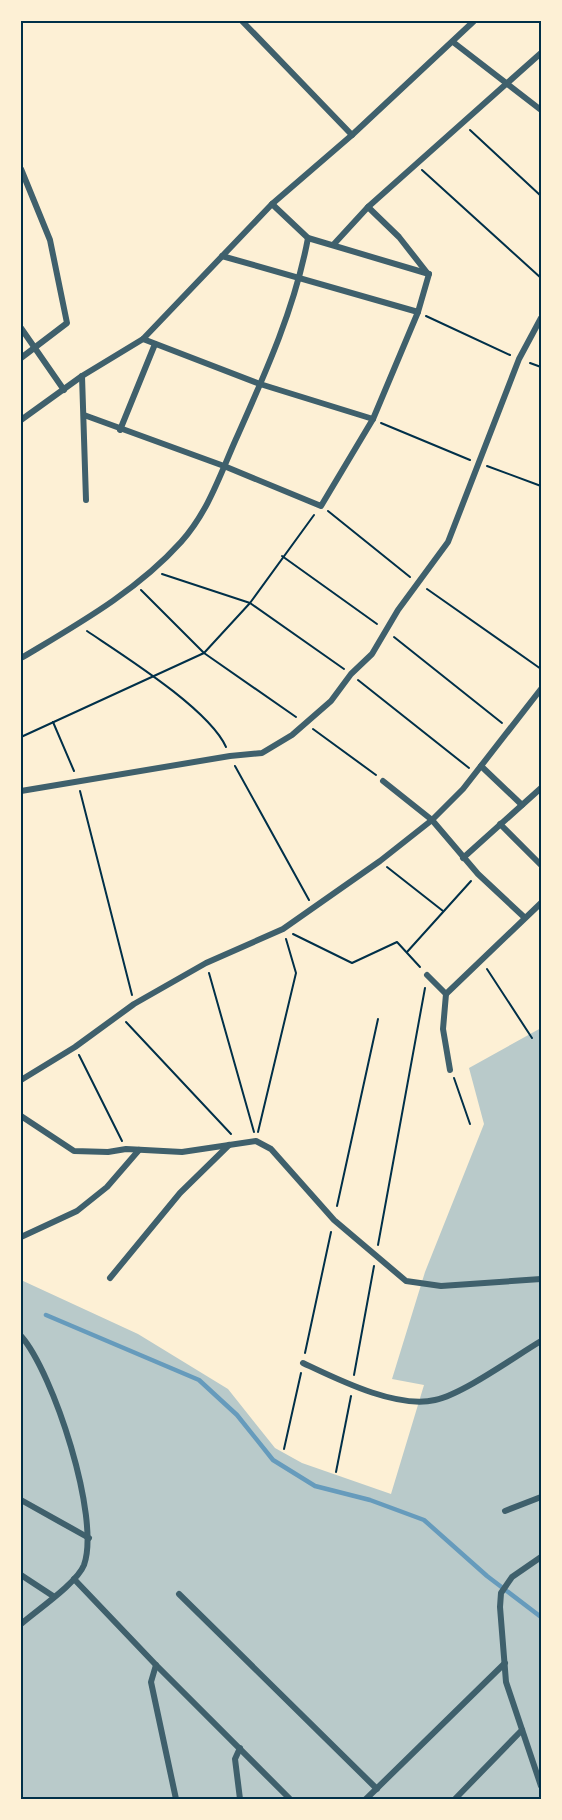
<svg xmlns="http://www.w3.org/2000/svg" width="562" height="1820" font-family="Rubik,sans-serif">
  <rect width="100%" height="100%" fill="#fdf0d5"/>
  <path fill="#b9caca" d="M541,1028V1799H21V1280L138,1334L228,1389L275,1448L302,1463L391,1494L424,1385L392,1379L425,1272L484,1124L469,1068Z"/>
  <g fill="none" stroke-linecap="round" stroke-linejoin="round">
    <path stroke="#669bbc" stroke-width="4.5" d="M46,1315L199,1380L237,1415L273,1460L315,1486L370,1500L424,1520L487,1576L541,1617"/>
    <g stroke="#003049" stroke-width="2">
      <path d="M470,130L541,196"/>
      <path d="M422,170L541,278"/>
      <path d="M426,316L510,355"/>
      <path d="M530,363L541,367"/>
      <path d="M381,423L470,460"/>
      <path d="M487,466L541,486"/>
      <path d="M328,511L410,577"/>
      <path d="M282,556L377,624"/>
      <path d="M162,574L250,603L344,669"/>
      <path d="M427,589L541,669"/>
      <path d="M141,590L204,653L296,717"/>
      <path d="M87,631C124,656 209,709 226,747"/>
      <path d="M394,637L502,723"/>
      <path d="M358,680L469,768"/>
      <path d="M53,722L74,771"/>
      <path d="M313,729L376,775"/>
      <path d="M21,737L204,653L250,603L314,515"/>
      <path d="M235,766L309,900"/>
      <path d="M80,791L132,995"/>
      <path d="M387,867L443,911"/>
      <path d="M293,934L352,963L397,942L420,967"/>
      <path d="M407,952L471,881"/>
      <path d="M487,969L532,1038"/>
      <path d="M209,973L254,1132"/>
      <path d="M126,1022L231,1134"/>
      <path d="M79,1055L122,1141"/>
      <path d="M454,1078L470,1124"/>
      <path d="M258,1132L296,973L286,939"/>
      <path d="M337,1206L378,1019"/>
      <path d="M378,1245L425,988"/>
      <path d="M305,1353L331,1232"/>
      <path d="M354,1375L374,1266"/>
      <path d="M284,1449L301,1373"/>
      <path d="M336,1472L351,1396"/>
    </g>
    <g stroke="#3f606c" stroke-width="6">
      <path d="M242,21L352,135"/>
      <path d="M453,42L541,110"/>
      <path d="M21,169L50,240L67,323L21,358"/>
      <path d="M272,204L308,238L429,274"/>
      <path d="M368,207L399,237L428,274"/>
      <path d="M334,244L368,207L541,53"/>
      <path d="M222,256L418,312"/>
      <path d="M21,328L64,390"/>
      <path d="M143,339L260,384L373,419"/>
      <path d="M82,376L86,500"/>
      <path d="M84,415L224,466L321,506L373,419L418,312L429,274"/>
      <path d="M21,420L82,376L143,339L272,204L352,135L474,21"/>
      <path d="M120,430L155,344"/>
      <path d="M23,657C78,624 137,591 181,542C208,512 220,475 236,439C265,374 295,308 308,238"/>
      <path d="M481,766L522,805"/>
      <path d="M383,781L432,820L478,874L524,917"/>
      <path d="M21,791L230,756L262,753L292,735L331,701L351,674L372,654L398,610L448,542L519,359L541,318"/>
      <path d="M500,824L541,865"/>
      <path d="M463,858L541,788"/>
      <path d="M427,975L446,994L541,903"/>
      <path d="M446,994L443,1029L450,1070"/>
      <path d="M21,1080L75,1047L134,1004L206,963L283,929L380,861L432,820L463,789L541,689"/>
      <path d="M21,1116L74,1151L108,1152L126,1149L182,1152L256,1141L271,1149L334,1220L406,1281L441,1286L541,1279"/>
      <path d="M21,1237L77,1211L107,1187L139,1150"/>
      <path d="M110,1278L180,1193L229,1145"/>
      <path d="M21,1336C53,1372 101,1518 84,1565C77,1583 37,1610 21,1624"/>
      <path d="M303,1363C337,1379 396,1409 435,1400C463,1394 514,1357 541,1341"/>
      <path d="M21,1500L89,1538"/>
      <path d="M505,1511L541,1497"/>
      <path d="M541,1557L512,1577L501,1593L500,1607L506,1682L541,1786"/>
      <path d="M21,1575L53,1596"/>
      <path d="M74,1579L156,1665L290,1799"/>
      <path d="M179,1594L377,1789"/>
      <path d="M156,1665L151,1682L176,1799"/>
      <path d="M240,1799L235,1759L240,1748"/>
      <path d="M366,1799L505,1663"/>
      <path d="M455,1799L522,1730"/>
    </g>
  </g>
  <rect width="562" height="1820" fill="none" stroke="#fdf0d5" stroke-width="45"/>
  <rect x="22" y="22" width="518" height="1776" fill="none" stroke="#003049" stroke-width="2"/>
</svg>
